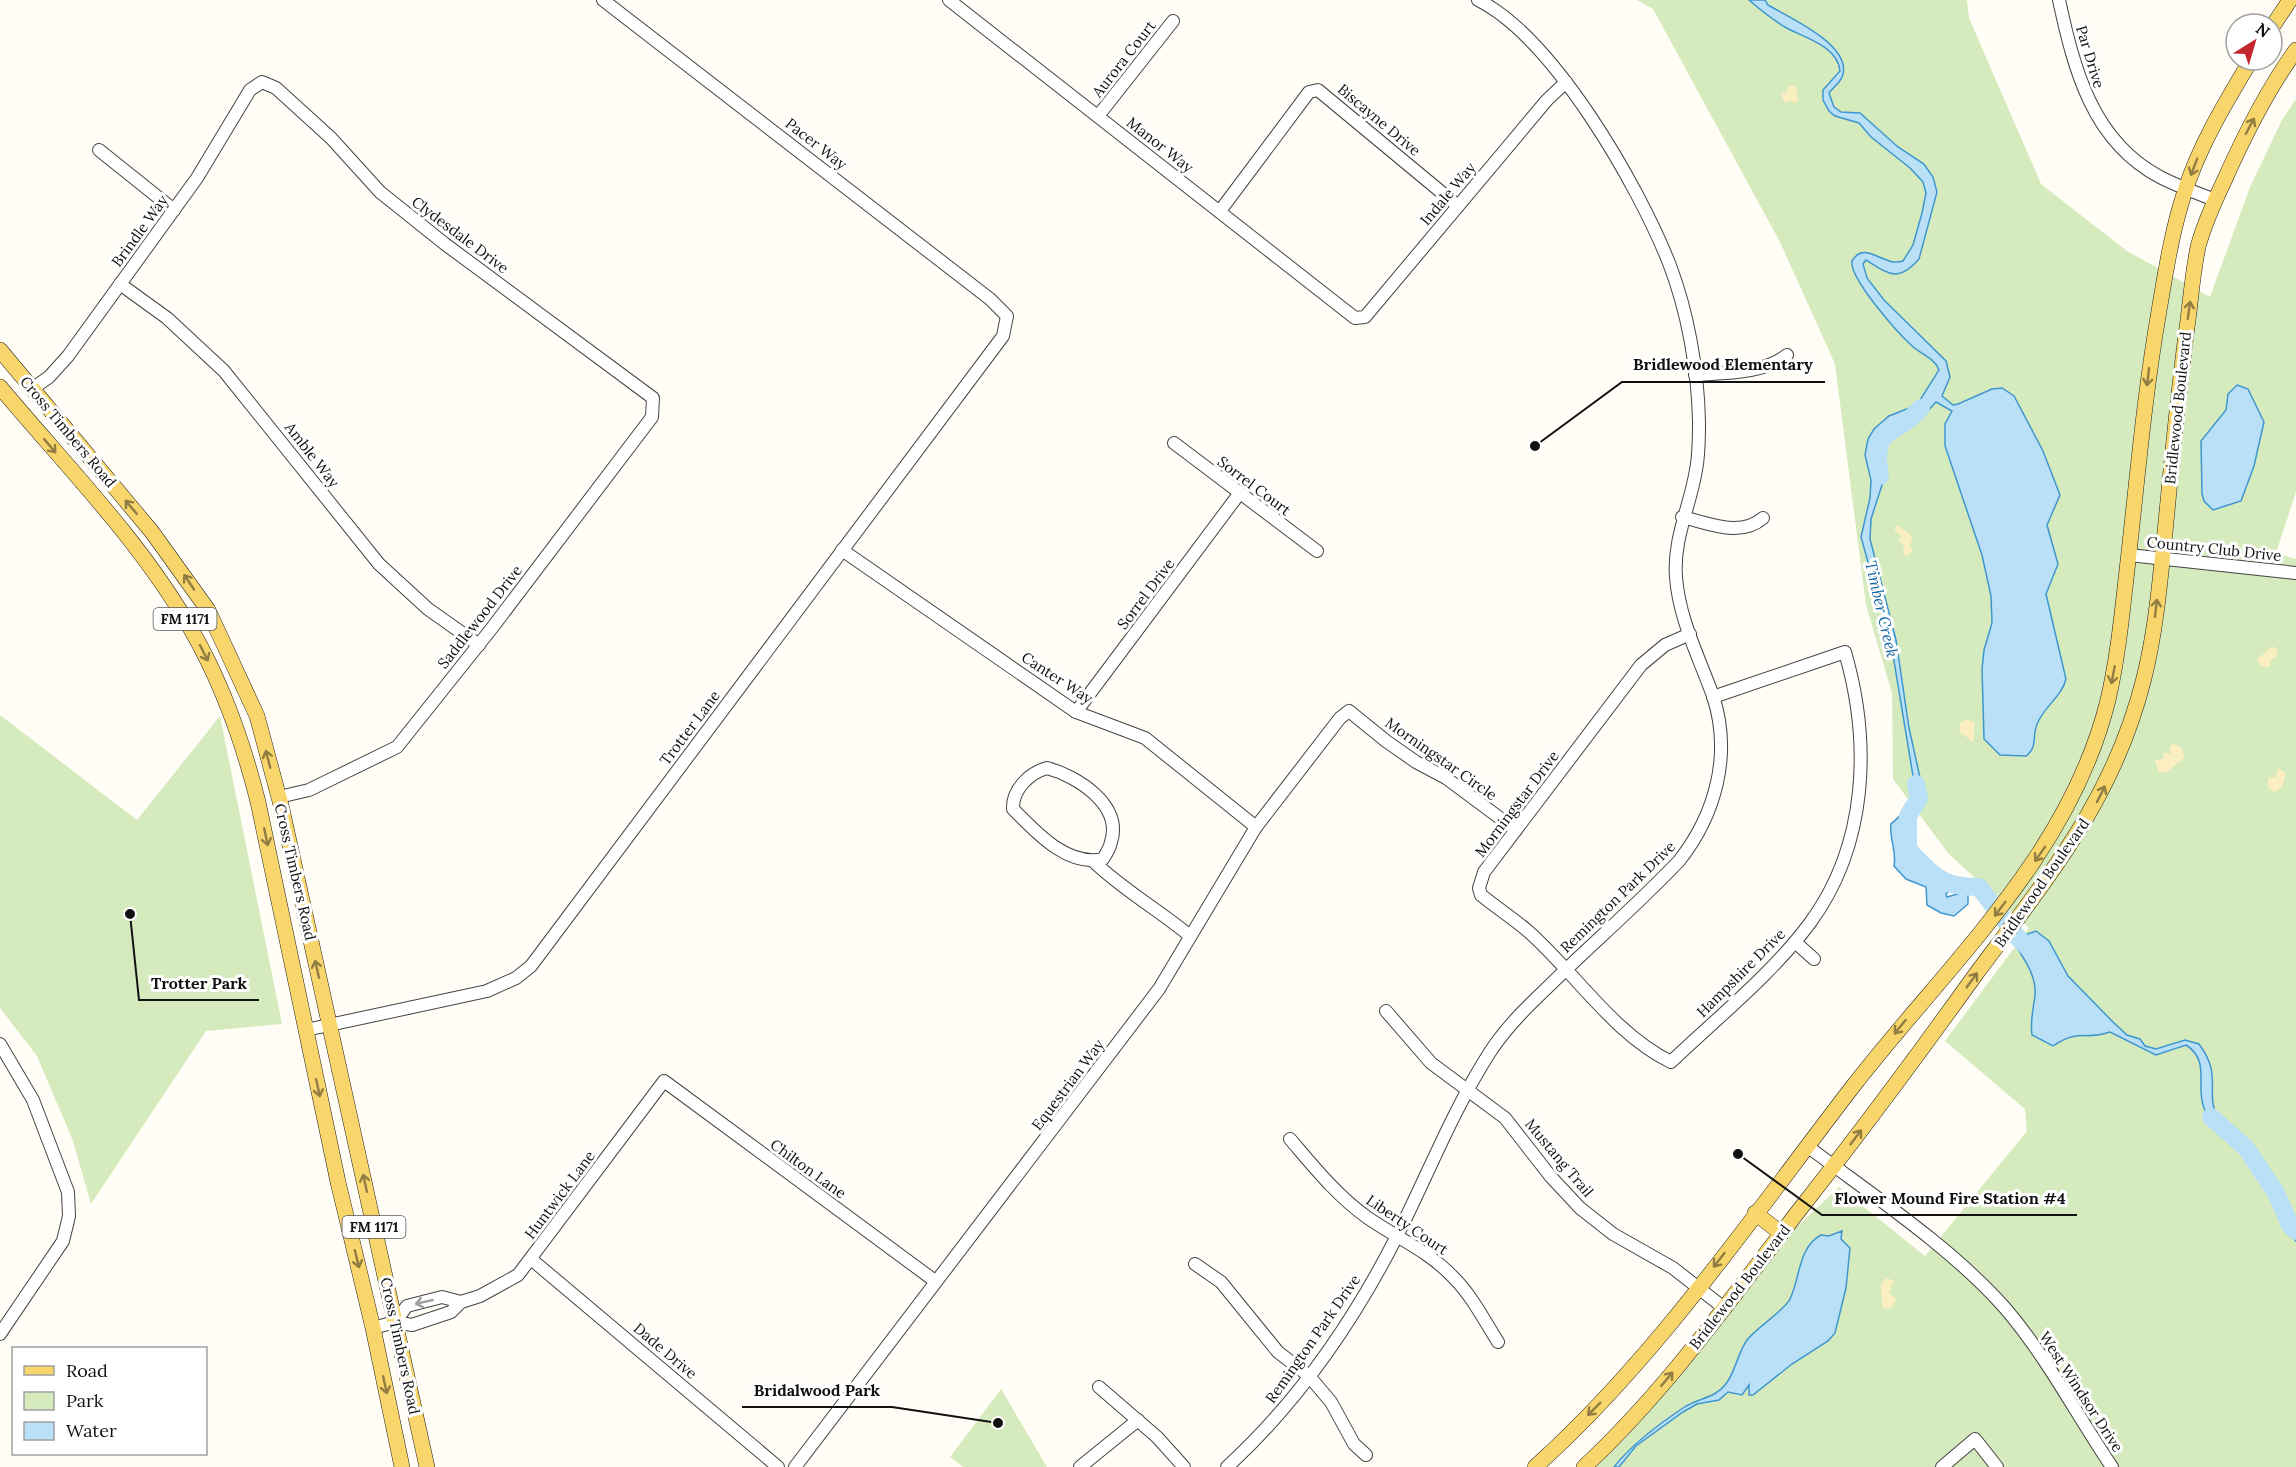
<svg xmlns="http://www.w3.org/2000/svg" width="2296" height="1467" font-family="Lora,serif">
  <rect width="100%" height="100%" fill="#fffdf5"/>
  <g fill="#d5ebbd">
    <path d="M1637,0H1967L1969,18L2041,184L2127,251L2210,297L2250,187L2282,120L2296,99V492L2276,553L2296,559V1467H1594L1786,1237L1839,1187L1925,1256L2027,1131L2025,1109L1945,1041L2029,928L1948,853L1893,779L1892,693L1866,605L1835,364L1780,242L1653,9Z"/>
    <path d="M0,715L137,820L220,716L282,1024L206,1031L91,1204L73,1141L37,1056L0,1008Z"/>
    <path d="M1001,1389L1047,1467H963L950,1457Z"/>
  </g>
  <g fill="#fbeec1">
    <path d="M1793,85L1798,89L1796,94L1799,100L1794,103L1790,100L1785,103L1781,94L1787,92L1788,86Z"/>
    <path d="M1898,525L1913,537L1910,545L1913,551L1907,556L1903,555L1904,546L1899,540L1901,535L1894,530Z"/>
    <path d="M2272,646L2277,650V656L2272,659L2269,667H2262L2257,660Z"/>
    <path d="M1967,719L1975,723L1973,742L1959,731L1960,723Z"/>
    <path d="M2173,744L2181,747L2185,757L2167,772L2159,773L2155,760L2164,759L2163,753L2170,754V747Z"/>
    <path d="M2278,768L2286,773L2282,787L2275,792L2268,788V780L2270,777H2276Z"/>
    <path d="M1887,1278L1894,1281L1889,1292L1896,1300L1892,1307L1885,1309L1882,1306L1881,1283Z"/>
  </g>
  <g fill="#b9e0f7" stroke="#3f96cf" stroke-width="1.5">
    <path d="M1749,0H1765L1768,5C1788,17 1850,44 1843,74C1841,83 1834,86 1829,93L1834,107L1841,112L1860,113L1898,147L1924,164L1933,177L1937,192L1919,259C1898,283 1888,274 1866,260L1863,264L1867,278L1884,300L1946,361L1950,377L1942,396L1953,405L1958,404L1992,389L2002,388L2014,396L2043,451L2060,495L2047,525L2058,564L2046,594L2066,679C2062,696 2045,706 2038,722C2031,735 2039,746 2026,756L2000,755L1984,739L1982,669L1984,650L1992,623L1991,596L1982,555L1945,446V424L1952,411L1936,402L1918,422L1891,426L1881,437L1877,450L1884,479L1871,519L1870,539L1896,640L1909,728L1923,791L1908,816L1918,851L1916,864L1919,871L1932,876L1937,871C1944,873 1950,878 1954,885L1946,894L1947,897L1964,892L1968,895V904L1954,916L1941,913L1927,905L1926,887L1906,879L1894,866C1897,851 1889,839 1891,824L1909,808L1916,794L1892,649L1861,537L1870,498L1871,480L1865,455L1868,439L1874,429L1889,416L1917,405L1939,370C1935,358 1920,354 1911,345C1897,332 1849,278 1852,261C1865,239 1884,268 1903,261L1913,245L1922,213L1926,193L1923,182L1910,168L1871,137L1859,123L1835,116L1829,111L1823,100V90L1840,71C1838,45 1801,37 1783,26C1771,18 1759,9 1749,0Z"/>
    <path d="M2237,385L2248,389L2264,422L2254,466L2241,501L2213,510L2204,501L2202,494L2201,441L2226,410L2228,394Z"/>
    <path d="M2036,931L2049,941L2068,976L2113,1022L2127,1035L2140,1039L2145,1046L2156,1049L2185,1040L2199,1044C2223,1076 2205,1091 2217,1117C2232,1137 2250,1156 2263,1177C2273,1193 2284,1224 2296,1233V1241C2283,1228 2280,1213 2271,1197C2264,1185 2256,1173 2248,1162C2235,1144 2211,1129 2204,1108C2195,1085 2211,1061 2186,1045L2156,1055L2110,1032C2085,1041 2080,1028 2053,1046L2032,1035C2030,1021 2033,1010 2035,996C2037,976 2024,959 2014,943L2022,933L2025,935Z"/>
    <path d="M1842,1231L1841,1239L1850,1248L1846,1288L1835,1333L1828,1341L1792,1364L1753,1395H1749V1385L1742,1395L1728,1392L1719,1400L1697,1404L1683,1412L1636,1446L1619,1467H1614C1632,1444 1659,1424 1683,1408C1698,1398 1715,1398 1725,1385C1735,1374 1737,1354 1747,1340C1756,1328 1785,1310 1790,1299C1800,1279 1798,1247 1821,1235L1829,1236Z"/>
  </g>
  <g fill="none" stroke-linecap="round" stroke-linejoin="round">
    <g stroke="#b9e0f7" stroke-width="18">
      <path d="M1880,476C1871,424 1895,438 1921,408"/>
      <path d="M1916,784L1919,798L1908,816V850C1934,875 1940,887 1979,887L2019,939L2036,955"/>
      <path d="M2211,1117L2246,1148L2276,1193L2290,1225L2296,1231"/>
    </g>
    <g stroke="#444" stroke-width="14">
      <g id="minor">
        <path d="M949,0L1355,318L1365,317L1547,100L1566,82"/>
        <path d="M2059,0C2074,69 2092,141 2160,177C2177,186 2197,193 2215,200"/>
        <path d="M1098,116L1173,21"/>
        <path d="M99,150L174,210"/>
        <path d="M1220,211L1309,92L1318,90L1458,206"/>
        <path d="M120,284L167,318L224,371L379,564L428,609L479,645"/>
        <path d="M1695,375C1724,373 1764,374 1787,355"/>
        <path d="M32,389L49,377L68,356L197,178L250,90L262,82L276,88L331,138L380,192L445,244L653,398L652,417L492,628L397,747L309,790L279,797"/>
        <path d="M1174,443L1317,551"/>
        <path d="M1682,517C1709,523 1740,538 1763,518"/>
        <path d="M842,550L1076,712L1145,738L1256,827"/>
        <path d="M2129,555L2296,573"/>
        <path d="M1690,634L1665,645L1641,665L1484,872L1479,888L1481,895C1497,908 1514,919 1529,932C1576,974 1614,1034 1671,1062C1718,1017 1771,975 1810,923C1868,844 1871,742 1845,652L1713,697"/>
        <path d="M1076,712L1239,494"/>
        <path d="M1047,768C1077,776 1123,805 1111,842C1110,848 1106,854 1103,859C1067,867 1036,832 1013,809C1012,790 1029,773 1047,768Z"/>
        <path d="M1093,861C1123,890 1159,910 1190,936"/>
        <path d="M1795,942L1814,959"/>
        <path d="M1386,1011L1431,1063L1505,1118L1551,1177L1580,1208L1613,1234L1673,1268L1724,1308"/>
        <path d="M306,1030L487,991L516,978L531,966L1003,336L1007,316L990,299L603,0"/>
        <path d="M0,1044L33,1100L68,1192L69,1216L63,1241L0,1334"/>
        <path d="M1290,1139C1314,1167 1337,1196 1368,1218C1397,1238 1429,1251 1454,1278C1472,1296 1484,1320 1498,1342"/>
        <path d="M1807,1146C1872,1195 1951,1247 2005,1308C2047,1357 2076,1414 2112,1467"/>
        <path d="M531,1259L778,1467"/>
        <path d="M1195,1264L1221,1282L1278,1352L1309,1376L1331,1402L1354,1444L1366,1455"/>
        <path d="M395,1322L407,1306L442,1297L461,1302"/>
        <path d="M373,1328L395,1322L412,1325L451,1312L461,1302L480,1296L518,1275L664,1081L935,1281"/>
        <path d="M1099,1387L1157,1437L1184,1467"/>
        <path d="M795,1467L1159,989L1256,827L1340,718L1349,711L1386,741L1416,762L1446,778L1516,830"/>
        <path d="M1080,1467L1138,1420"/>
        <path d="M1227,1467C1298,1402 1355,1319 1398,1234C1429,1172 1453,1110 1490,1052C1507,1026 1529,1005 1551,984C1593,943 1638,904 1679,861C1716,814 1732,754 1713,696C1699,657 1679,619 1676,577C1673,539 1690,507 1696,470C1699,455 1699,438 1699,422C1698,370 1688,312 1669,263C1638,185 1554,38 1478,0"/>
        <path d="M1942,1467L1975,1439L1997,1467"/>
      </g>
    </g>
    <g stroke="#222" stroke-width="16">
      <g id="major">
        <path d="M2272,27L2290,0"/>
        <path d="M0,350L152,532L208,610L257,716L281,805L427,1467"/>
        <path d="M0,387C66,466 141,541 192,631C223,685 243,742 258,802L338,1182L373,1328L402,1467"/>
        <path d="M1755,1213L1781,1233"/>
        <path d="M1535,1467C1656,1359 1755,1213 1854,1085C1949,963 2070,855 2108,700C2118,657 2122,614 2127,570C2137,483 2144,397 2159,311C2166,270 2172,230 2185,191C2200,144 2226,102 2251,60"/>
        <path d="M1584,1467C1668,1389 1734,1294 1804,1204C1863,1129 1920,1052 1976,974C2048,877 2114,799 2144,678C2156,630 2160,581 2165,532C2172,461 2178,391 2188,320C2191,296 2193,271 2198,247C2204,224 2215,200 2225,179C2245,134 2267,90 2296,50"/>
      </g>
    </g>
    <use href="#minor" stroke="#fff" stroke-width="12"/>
    <use href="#major" stroke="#f9d66b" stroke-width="15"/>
  </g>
  <defs><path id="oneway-shaft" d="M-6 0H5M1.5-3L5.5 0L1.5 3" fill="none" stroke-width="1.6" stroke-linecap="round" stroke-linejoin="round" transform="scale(1.5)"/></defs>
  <g stroke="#917d42">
    <use href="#oneway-shaft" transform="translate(2250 126) rotate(-62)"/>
    <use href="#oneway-shaft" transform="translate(2194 167) rotate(111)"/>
    <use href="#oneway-shaft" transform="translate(2189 310) rotate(-82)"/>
    <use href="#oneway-shaft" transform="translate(2148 377) rotate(97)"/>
    <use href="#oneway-shaft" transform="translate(50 446) rotate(50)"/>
    <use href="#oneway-shaft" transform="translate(131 507) rotate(-130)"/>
    <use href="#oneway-shaft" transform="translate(189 582) rotate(-124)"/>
    <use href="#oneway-shaft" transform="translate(2156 608) rotate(-83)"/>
    <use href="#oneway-shaft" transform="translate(204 653) rotate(63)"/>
    <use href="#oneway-shaft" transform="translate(2113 675) rotate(101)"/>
    <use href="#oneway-shaft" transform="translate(268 759) rotate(-105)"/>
    <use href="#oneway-shaft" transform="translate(2101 794) rotate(-63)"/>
    <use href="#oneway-shaft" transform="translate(266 837) rotate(78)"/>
    <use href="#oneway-shaft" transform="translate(2040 854) rotate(125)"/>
    <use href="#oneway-shaft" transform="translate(2000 909) rotate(127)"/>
    <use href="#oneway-shaft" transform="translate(317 969) rotate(-103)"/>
    <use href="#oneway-shaft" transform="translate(1972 980) rotate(-54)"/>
    <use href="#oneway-shaft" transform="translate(1900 1027) rotate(129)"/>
    <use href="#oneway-shaft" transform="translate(318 1088) rotate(78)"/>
    <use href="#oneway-shaft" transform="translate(1856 1137) rotate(-53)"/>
    <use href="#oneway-shaft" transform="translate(365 1183) rotate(-102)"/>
    <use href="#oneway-shaft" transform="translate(357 1259) rotate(76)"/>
    <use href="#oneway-shaft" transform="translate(1719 1260) rotate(128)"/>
    <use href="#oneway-shaft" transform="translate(1667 1379) rotate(-50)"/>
    <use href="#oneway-shaft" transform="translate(385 1385) rotate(78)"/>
    <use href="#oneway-shaft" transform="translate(1594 1409) rotate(135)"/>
  </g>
  <use stroke="#a0a0a0" href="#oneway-shaft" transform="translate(424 1302) rotate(167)"/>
  <g text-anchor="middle" stroke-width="6" stroke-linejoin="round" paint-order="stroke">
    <g fill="#fff" stroke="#585858" stroke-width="1.5">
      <rect x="153.5" y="608" width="63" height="22" rx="4.5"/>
      <rect x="342.5" y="1216" width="63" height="22" rx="4.5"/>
    </g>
    <g font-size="14" font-weight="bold" fill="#111">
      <text x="185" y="624">FM 1171</text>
      <text x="374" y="1232">FM 1171</text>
    </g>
    <g font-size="15" fill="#111" stroke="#fff">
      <text transform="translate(2090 57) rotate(73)" y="5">Par Drive</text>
      <text transform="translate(1124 59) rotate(-52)" y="5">Aurora Court</text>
      <text transform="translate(1379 120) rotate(40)" y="5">Biscayne Drive</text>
      <text transform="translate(816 144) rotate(38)" y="5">Pacer Way</text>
      <text transform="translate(1160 145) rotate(38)" y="5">Manor Way</text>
      <text transform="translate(1448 194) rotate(-50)" y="5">Indale Way</text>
      <text transform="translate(140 231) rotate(-54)" y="5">Brindle Way</text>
      <text transform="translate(460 235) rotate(37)" y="5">Clydesdale Drive</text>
      <text transform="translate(2178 408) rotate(-84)" y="5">Bridlewood Boulevard</text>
      <text transform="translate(68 432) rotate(50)" y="5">Cross Timbers Road</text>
      <text transform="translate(312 455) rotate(52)" y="5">Amble Way</text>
      <text transform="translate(1254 486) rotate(37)" y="5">Sorrel Court</text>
      <text transform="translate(2214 549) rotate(6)" y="5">Country Club Drive</text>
      <text transform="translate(1146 594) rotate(-53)" y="5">Sorrel Drive</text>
      <text transform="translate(480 617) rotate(-52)" y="5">Saddlewood Drive</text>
      <text transform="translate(1057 678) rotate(33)" y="5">Canter Way</text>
      <text transform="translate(690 728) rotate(-53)" y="5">Trotter Lane</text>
      <text transform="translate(1441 759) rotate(35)" y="5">Morningstar Circle</text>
      <text transform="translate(1517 804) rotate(-53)" y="5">Morningstar Drive</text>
      <text transform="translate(295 872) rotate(77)" y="5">Cross Timbers Road</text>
      <text transform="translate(2042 883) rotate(-55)" y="5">Bridlewood Boulevard</text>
      <text transform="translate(1618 897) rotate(-44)" y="5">Remington Park Drive</text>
      <text transform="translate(1741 973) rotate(-45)" y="5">Hampshire Drive</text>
      <text transform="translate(1068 1085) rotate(-53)" y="5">Equestrian Way</text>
      <text transform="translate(1559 1158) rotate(50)" y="5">Mustang Trail</text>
      <text transform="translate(808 1169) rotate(36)" y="5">Chilton Lane</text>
      <text transform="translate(560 1195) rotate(-53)" y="5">Huntwick Lane</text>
      <text transform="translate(1407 1225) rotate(34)" y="5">Liberty Court</text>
      <text transform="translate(1740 1287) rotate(-52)" y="5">Bridlewood Boulevard</text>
      <text transform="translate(1313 1339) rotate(-55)" y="5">Remington Park Drive</text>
      <text transform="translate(400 1346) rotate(78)" y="5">Cross Timbers Road</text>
      <text transform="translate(665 1351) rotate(40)" y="5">Dade Drive</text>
      <text transform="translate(2081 1392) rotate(57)" y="5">West Windsor Drive</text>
    </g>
    <g font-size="16" font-style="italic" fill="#1768a6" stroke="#fff">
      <text transform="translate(1882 609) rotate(77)" y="6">Timber Creek</text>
    </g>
  </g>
  <path fill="none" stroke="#111" stroke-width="2" d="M1535 446L1622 382H1825M130 914L139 1000H259M1738 1154L1822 1215H2077M998 1423L892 1407H742"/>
  <g fill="#111" stroke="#fff" stroke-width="2">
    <circle cx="1535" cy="446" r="6"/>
    <circle cx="130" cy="914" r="6"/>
    <circle cx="1738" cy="1154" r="6"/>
    <circle cx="998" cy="1423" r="6"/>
  </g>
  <g font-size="16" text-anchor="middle" font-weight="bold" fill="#111" stroke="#fff" stroke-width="6" stroke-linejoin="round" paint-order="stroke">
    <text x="1723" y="370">Bridlewood Elementary</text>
    <text x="199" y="989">Trotter Park</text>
    <text x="1950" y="1204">Flower Mound Fire Station #4</text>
    <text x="817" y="1396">Bridalwood Park</text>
  </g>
  <rect x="12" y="1347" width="195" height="108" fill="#ffffff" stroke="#a0a0a0" stroke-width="1.5"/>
  <rect x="24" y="1366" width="30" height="9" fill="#f9d66b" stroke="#a0a0a0" stroke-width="1.5"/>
  <text x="66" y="1377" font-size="18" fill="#111111">Road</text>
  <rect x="24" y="1392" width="30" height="18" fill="#d5ebbd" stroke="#a0a0a0" stroke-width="1.5"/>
  <text x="66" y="1407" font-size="18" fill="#111111">Park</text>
  <rect x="24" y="1422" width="30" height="18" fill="#b9e0f7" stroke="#a0a0a0" stroke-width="1.5"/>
  <text x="66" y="1437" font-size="18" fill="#111111">Water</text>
  <g transform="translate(2254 42) rotate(37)"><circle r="28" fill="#ffffff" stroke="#a0a0a0" stroke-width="1.5"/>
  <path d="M0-4.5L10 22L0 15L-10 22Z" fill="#c4262e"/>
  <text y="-9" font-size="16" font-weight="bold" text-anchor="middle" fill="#111111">N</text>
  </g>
</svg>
